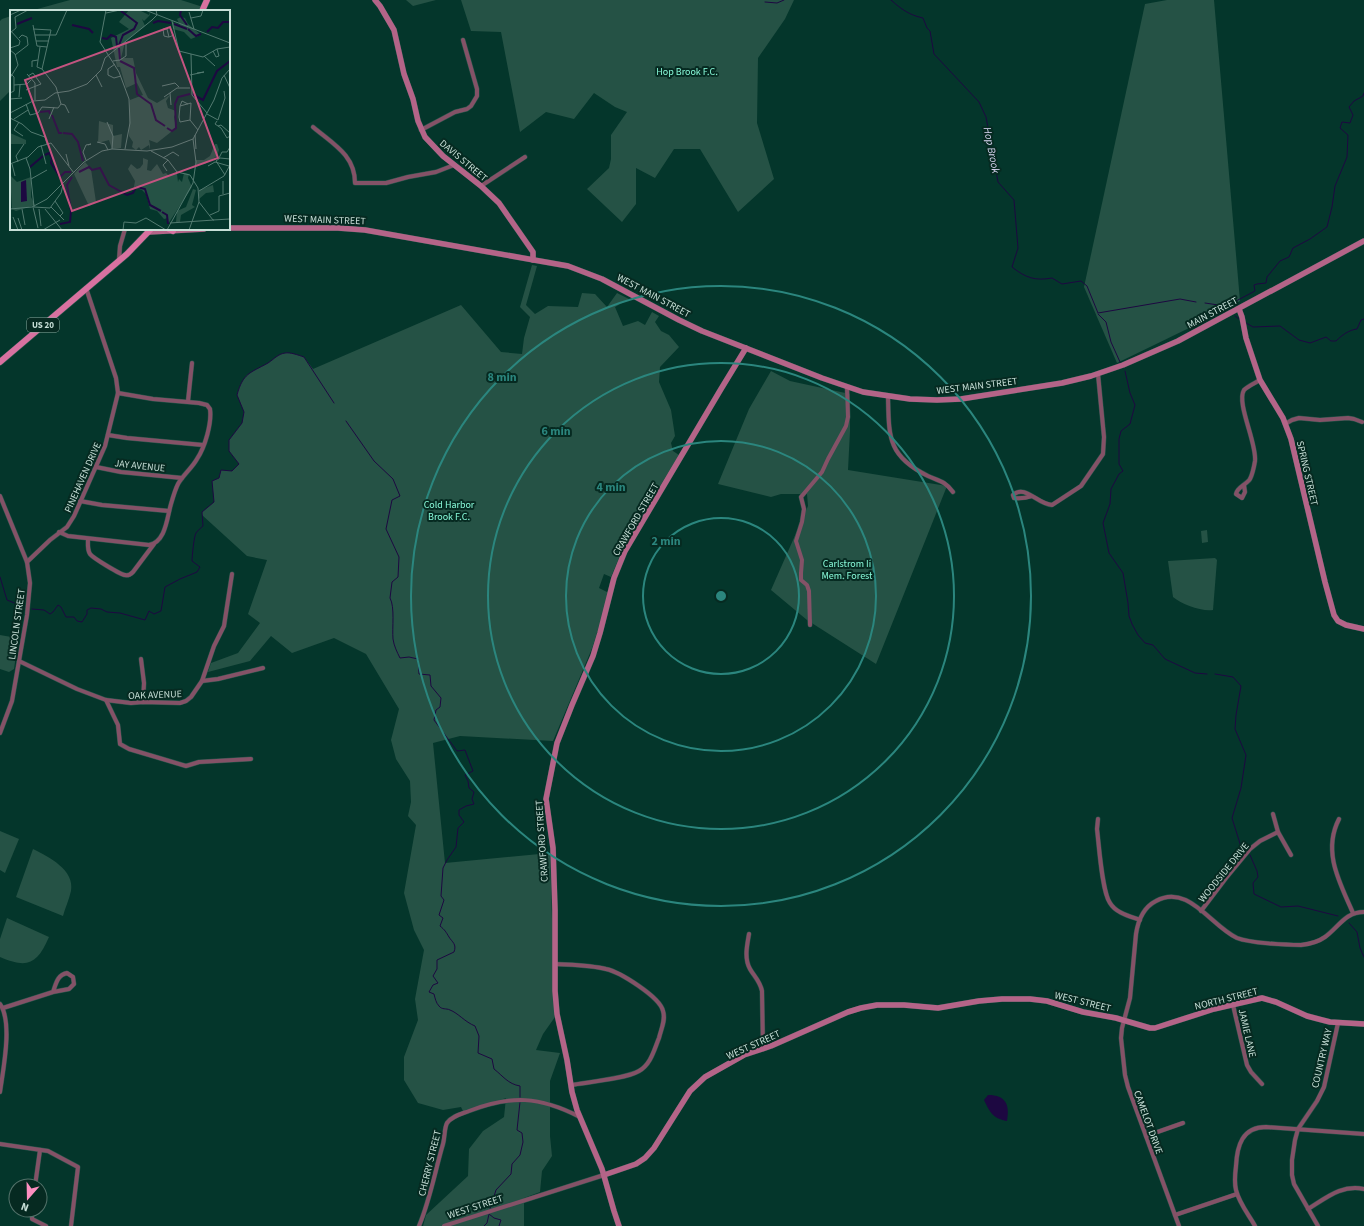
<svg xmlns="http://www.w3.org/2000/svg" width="1364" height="1226" font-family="'Source Sans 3',sans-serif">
  <rect width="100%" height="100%" fill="#04362b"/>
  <g fill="#255245">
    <path d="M70,0H181L203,7L202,11H30Z"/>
    <path d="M406,0H436L413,6Z"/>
    <path d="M461,0H794L785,19L758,58L757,123L774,179L738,212L700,149H674L655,178L636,168V204L622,222L587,189L609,168L611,159V135L627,112L615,107L594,93L574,119L546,112L520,132L501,32L471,31Z"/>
    <path d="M1167,0H1214L1240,301L1218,314L1117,363L1084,287L1145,4Z"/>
    <path d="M11,16V90L0,101V21L2,19Z"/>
    <path d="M532,265L537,266L526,305L535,314L548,306L578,307L582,293L595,294L607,307L617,293L629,299L615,307L623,326L638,321L645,325L652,312L659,316L655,322L661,331L669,335L679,347L660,367L659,382L671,410L675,436L671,443L673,451L679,455L624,546L611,577L604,574L599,588L609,593L593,646L553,741L460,736L433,743L445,863L550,853L555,1017L543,1034L536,1050L560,1053L550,1081V1136L552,1156L542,1171L540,1192L524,1198V1226H423L426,1215L468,1176L469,1149L483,1131L504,1117L506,1098L464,1113L461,1107L443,1110L418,1103L404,1080V1057L418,1020L415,999L424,950L414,930L404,893L416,825L408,816L411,802L410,781L396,759L391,740L399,709L366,654L334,638L292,653L271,636L250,661L208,672L211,663L238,653L260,623L248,614L267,560L247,556L202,515V512L214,502L212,481L219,478L221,470L232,471L239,464L229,451V440L242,423L244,412L237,395C243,373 250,373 268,363C274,359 278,354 285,353C290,352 298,355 304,357L313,369L461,305L501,352L522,354L524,338L530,317L520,307Z"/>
    <path d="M771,371L790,381L850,394V431L848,470L947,486L876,664L807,620L771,590L808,506L807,494H781L771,497L718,484L749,409Z"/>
    <path d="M1207,530L1208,542L1202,543L1201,531Z"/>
    <path d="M1215,558L1217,560L1213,610C1202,612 1181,604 1173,597L1168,561Z"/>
    <path d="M0,635L17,638L18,642L14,669L9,672L0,669Z"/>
    <path d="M0,831L19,839L5,873L0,870Z"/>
    <path d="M33,849C49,857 75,870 71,891C69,900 65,908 63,916L16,897Z"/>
    <path d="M7,918L49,937C37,964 28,969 0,957V939Z"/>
  </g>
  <path fill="#1d0841" d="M988,1095C1006,1095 1010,1105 1007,1121C992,1118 990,1112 984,1100Z"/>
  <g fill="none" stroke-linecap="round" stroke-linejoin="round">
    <g stroke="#1d0841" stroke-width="1">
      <path d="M891,0C901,9 909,15 923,18L927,28L930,31L934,54L979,102L986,117L998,182L1014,200L1018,248L1012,267C1026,278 1035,281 1052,278L1062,284L1081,281L1087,286L1098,313L1180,299L1196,302"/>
      <path d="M765,2L777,3L784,0"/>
      <path d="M1236,301L1255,291L1254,285L1257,284L1266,283L1267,277L1280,261L1289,257L1293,248L1310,239L1327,227L1332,207L1335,186L1347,157L1348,135L1340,128L1342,122L1350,123L1353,115L1349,107L1354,101L1363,96L1364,93"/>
      <path d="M1205,303L1225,306L1229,310"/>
      <path d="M1225,306L1232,304"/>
      <path d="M1098,314L1106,322L1111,342L1120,362"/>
      <path d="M1235,316L1239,319"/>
      <path d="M1246,323L1253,327L1280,326L1299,340L1310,343L1326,337L1331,341H1336C1342,335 1349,330 1357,329L1361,320L1364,319"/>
      <path d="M1125,371L1130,393L1135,405L1130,424L1121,431L1119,439V464L1123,471L1119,474L1111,489L1110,504L1103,523L1109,553L1123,573L1128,603L1129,616L1132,624L1138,635L1145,643L1153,645L1165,659L1195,673L1207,674"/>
      <path d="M346,421L374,461L393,479L400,496L392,500L386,529L399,557L398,577L392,582L390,598C395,607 392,628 393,639C394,646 397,652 400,658L409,657L418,659L419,674L430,675L431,686L441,698L440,707L436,710L434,720L457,751L465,750L473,771L465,775L468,781L469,788L474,792L472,799L474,804L466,806L459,810V815L464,822L458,828L456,847L447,860L443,868L441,896L444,900L439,915L443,918L440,926C445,930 446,932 449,937C452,942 457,944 454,952L437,960V969L433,976L438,983L433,985L429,992L434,994C435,998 436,1003 439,1006C442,1010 446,1008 450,1010C458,1013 465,1022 475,1026L479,1036L478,1053L492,1059L494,1069C503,1076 508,1084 520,1086V1098"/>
      <path d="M0,577L7,600L24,607"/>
      <path d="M32,609L44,610L50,614L53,612L58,605L61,607L66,617H74L77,621L82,622L87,614V610L91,608L101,609L107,612L120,613L145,620L149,611L154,614L161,611L165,587L180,579L197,572L200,567L192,561C192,557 194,536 196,533C197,531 201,528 203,526L202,512L214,502L212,481L219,478L221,470L232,471L239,464L229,451V440L242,423L244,412L237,395C243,373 250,373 268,363C274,359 278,354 285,353C290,352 298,355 304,357L334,403"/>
      <path d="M1215,674L1233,677L1241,686L1236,715L1235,729L1246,755L1241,788L1232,818L1242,850"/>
      <path d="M1250,855L1257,871L1258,877L1253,883L1254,894L1281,907L1298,906L1338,916"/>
      <path d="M1349,923L1357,932L1360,948L1364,957"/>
      <path d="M490,1209L496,1190L511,1174L512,1164L520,1155L523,1142L522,1133L517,1130L520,1102"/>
      <path d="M484,1226L487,1223L489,1214L494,1218L501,1220L499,1226"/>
    </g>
    <g stroke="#27544a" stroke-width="5">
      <g id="street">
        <path d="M313,127C333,144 355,155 355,183H386L408,177L436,172L454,165"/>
        <path d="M421,130L455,112L467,109L471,106L477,96V89L463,40"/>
        <path d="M481,186L525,157"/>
        <path d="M119,260L120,246L125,229"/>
        <path d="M888,396C889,436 887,456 928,476C939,481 945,481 953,492"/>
        <path d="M188,401L192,363"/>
        <path d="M1285,424L1292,420L1299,418L1320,420L1348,418L1354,419L1362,422"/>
        <path d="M108,435L127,438L203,445"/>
        <path d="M96,467L121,472L182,478"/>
        <path d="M1244,485L1245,492L1242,498L1236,494C1237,487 1246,485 1250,479C1253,473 1254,467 1255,461C1257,443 1236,403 1244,390C1248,386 1255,383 1260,380"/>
        <path d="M0,496L27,562L30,583L27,615L12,701L0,733"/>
        <path d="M1032,496C1026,498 1021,499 1014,498L1013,495C1025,484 1037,504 1052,505L1081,486L1103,454L1104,437L1098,374"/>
        <path d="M80,501L102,505L169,511"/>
        <path d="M59,532L68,536L149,545C166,542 167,517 171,504C173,497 175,490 178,484C183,475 192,468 197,459C205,447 212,423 210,409L207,405L199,403L153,399L118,393"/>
        <path d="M88,539C88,544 87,549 90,554C93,558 121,575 125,575C128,576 131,574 133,572L154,544"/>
        <path d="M27,562L50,540L67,527L74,516L105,446L118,393L116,378L86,288"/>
        <path d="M810,625L809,591L807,585L801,580V573L802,560L796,541L802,522L804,509L801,497L822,472L828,459L846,426L848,417L847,387"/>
        <path d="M141,659L144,683L143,702"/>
        <path d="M19,661L77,689L106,700L131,703L143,702L180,703L186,701L191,697L202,681L214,646L224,626L232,574"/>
        <path d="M202,681L218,679L263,668"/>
        <path d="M106,700L118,725L120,744L129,749L186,766L199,762L251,759"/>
        <path d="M1273,814L1278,832L1291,855"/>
        <path d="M1098,819L1097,829C1099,845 1102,892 1110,903C1116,913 1129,916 1140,920"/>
        <path d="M1339,819C1322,852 1340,883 1353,913"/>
        <path d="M1201,911L1226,878L1250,849L1260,841L1278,832"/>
        <path d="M749,934C747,946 744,958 750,969C754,976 760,981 762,991L763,1049"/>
        <path d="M555,964C572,965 590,965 606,969C620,972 660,997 663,1011C666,1020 661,1029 659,1038C654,1050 651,1064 639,1071C625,1079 588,1082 571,1085"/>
        <path d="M0,1004C13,1022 3,1070 0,1092"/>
        <path d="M1233,1005L1247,1065L1251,1072L1262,1084"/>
        <path d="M3,1008L53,992L69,989L74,984L73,977L67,973C57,975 56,984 53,992"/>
        <path d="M1146,1136L1183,1123"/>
        <path d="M0,1144L48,1151L78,1167L71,1226"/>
        <path d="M35,1186L40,1150"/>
        <path d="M1308,1209C1326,1198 1342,1184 1364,1189"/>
        <path d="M32,1210V1219L46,1226"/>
        <path d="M1175,1215L1237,1194"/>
        <path d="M419,1226C430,1200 435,1171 443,1144C445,1137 444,1129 447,1123C452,1116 461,1114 469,1111C511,1095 539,1096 580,1117"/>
        <path d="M444,1226L604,1175"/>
        <path d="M1179,1226L1128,1087L1125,1075L1121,1038L1122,1028L1130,998L1136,934C1138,921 1144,907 1156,901C1188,883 1211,926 1237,938C1250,943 1286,945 1301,945C1310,944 1318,942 1325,937C1339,927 1345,912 1364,912"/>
        <path d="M1255,1226C1249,1215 1239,1203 1236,1190C1234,1182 1235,1174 1236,1166C1237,1146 1242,1127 1266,1127L1364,1134"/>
        <path d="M1318,1226L1294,1184L1292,1175V1160L1295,1140L1298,1129L1317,1101L1324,1087L1338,1023"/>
      </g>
    </g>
    <g stroke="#27544a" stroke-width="6">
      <g id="secondary">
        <path d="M375,0L380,6L394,30L404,74L413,99L418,121L425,137L443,156L481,186L499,203L533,252V260"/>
        <path d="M229,228H338L365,230L568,266L602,279L679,320L702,331L822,378L863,392L910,399L937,400L961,399L1062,383L1091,376L1123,365L1178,341L1364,241"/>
        <path d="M149,232L204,229"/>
        <path d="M1239,309L1242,317L1246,338L1260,380L1283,418L1291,439L1325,582L1334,615L1338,621L1346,625L1364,629"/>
        <path d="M604,1175L636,1164L645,1158L654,1148L690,1091L705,1077L744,1055L771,1046L848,1012L861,1008L877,1005H904L938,1008L979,1001L1002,999H1030L1047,1001L1083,1012L1116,1018L1150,1028H1155L1214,1009L1262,998L1276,1002L1307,1016L1330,1022L1364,1024"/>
        <path d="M619,1226L614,1211L602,1169L577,1110L572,1092L567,1060L557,1014L555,991V910L553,848L546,799L557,743L572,705L593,656L600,633L614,578L625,551L721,389L746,348"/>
      </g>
    </g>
    <g stroke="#27544a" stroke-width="7">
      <g id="primary">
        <path d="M202,11L207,0"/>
        <path d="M169,229L173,231"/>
        <path d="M0,362L127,254L151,229"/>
      </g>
    </g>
    <use href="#street" stroke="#845267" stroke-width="4"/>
    <use href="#secondary" stroke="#b46488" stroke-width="5.5"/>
    <use href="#primary" stroke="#d871a0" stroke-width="6"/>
  </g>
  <g fill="none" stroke="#2b867e" stroke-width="2">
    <circle cx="721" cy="596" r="78"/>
    <circle cx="721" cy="596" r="155"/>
    <circle cx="721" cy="596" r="233"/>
    <circle cx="721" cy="596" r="310"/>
  </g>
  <g text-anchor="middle" stroke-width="4" stroke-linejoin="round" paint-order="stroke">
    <rect fill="#062a21" stroke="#8da9a0" stroke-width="1" x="27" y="318" width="32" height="14" rx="3"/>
    <g font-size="9" font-weight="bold" fill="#c7dfd7">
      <text x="43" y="328">US 20</text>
    </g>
    <g font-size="10" fill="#89fbda" stroke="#062a21">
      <text x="687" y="75">Hop Brook F.C.</text>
      <text x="449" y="508">Cold Harbor<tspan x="449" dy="12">Brook F.C.</tspan></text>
      <text x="847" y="567">Carlstrom Ii<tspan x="847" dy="12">Mem. Forest</tspan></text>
    </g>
    <g font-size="10" fill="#c7dfd7" stroke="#062a21">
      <text transform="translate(464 160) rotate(40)" y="4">DAVIS STREET</text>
      <text transform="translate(325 219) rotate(2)" y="4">WEST MAIN STREET</text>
      <text transform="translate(654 295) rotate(28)" y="4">WEST MAIN STREET</text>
      <text transform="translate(1212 312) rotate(-28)" y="4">MAIN STREET</text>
      <text transform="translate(977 385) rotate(-7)" y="4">WEST MAIN STREET</text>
      <text transform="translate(140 465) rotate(6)" y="4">JAY AVENUE</text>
      <text transform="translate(1308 473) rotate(77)" y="4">SPRING STREET</text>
      <text transform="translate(82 477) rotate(-66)" y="4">PINEHAVEN DRIVE</text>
      <text transform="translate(635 519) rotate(-60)" y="4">CRAWFORD STREET</text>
      <text transform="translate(16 624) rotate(-82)" y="4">LINCOLN STREET</text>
      <text transform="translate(155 694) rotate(-2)" y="4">OAK AVENUE</text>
      <text transform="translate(541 841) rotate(-94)" y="4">CRAWFORD STREET</text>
      <text transform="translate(1223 872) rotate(-51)" y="4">WOODSIDE DRIVE</text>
      <text transform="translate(1226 998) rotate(-14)" y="4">NORTH STREET</text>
      <text transform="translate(1083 1001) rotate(14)" y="4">WEST STREET</text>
      <text transform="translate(1248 1033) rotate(77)" y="4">JAMIE LANE</text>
      <text transform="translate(753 1044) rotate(-24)" y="4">WEST STREET</text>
      <text transform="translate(1321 1058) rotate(-77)" y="4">COUNTRY WAY</text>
      <text transform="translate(1149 1122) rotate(70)" y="4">CAMELOT DRIVE</text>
      <text transform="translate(429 1163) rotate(-76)" y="4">CHERRY STREET</text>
      <text transform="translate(475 1206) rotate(-18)" y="4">WEST STREET</text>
    </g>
    <g font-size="11" font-style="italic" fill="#ddd9f5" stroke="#062a21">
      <text transform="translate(992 150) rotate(79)" y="4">Hop Brook</text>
    </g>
  </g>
  <g transform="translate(10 10)">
    <rect width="220" height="220" fill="#04362b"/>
    <path d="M119,0H129L139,5L140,2V5L134,11L132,9L135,16L115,32L111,48H123L126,63L138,88L147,93L160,85L156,91L158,98L166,101L164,107L166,118L147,133L139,130L140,135V140L139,135L131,140L129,137L126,140L122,137L123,132L119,126L120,90L133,85L127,73L116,78L110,57H107L101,28L119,19L109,12ZM171,7L175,8L178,14L191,25L181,29L174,22L163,19L162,12L170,15L167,9ZM89,111L103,115V126L112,124L111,138L102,139L99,130L88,133ZM0,123L16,130V134H0ZM205,134H207L209,140L207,146L195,154L186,155V150H194L200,146ZM133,148L138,150L137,160L141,161L147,154L153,164L156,163L159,166L164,163L167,164L168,172L169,169L172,172L174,163L179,164L178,168L182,177L158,214V208L154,209L147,201L140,199L136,184L132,180L126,178L123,182L125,171L118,159L121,154L127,159L130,158L133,154ZM75,152L81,159L86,192L79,196L64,164ZM0,165L7,172L21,167V187L25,195L6,201L2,199ZM203,175L204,182L196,183L189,189V180ZM183,179L186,180L182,195L185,197L171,205L170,212H166L167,201L176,197Z" fill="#255245"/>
    <path d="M16,170L17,191L11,192V172Z" fill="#1d0841"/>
    <path fill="none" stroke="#1d0841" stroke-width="2" d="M171,0L170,5L177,15M143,13L148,11L161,13M7,14L22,8M164,14L177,19M62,15L79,19L83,23M178,19L186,26L191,24M197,22L202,17L208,18L213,12H220M92,28L97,29L101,25L106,27L107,36M109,35L113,25L124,19L127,13L111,1M109,38L110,50M110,51L124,58L127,84L141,94L146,110L155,116M182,84L193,90L207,61L220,51M30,102L39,101L40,104M42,105L49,123H52M157,118L162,121L166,118L165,94L168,87L180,84M53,123L62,124L68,132L73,151M35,145L39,143L42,148L41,153L50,167L55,162H61M20,157L33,146M69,162L79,157L82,160L90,158L99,175L117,185L123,183L126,177M127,177L135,179L140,195L151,201M152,202L157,205L158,214M50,214L60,212L61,201L57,175L62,167"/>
    <path fill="none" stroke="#527a70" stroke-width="1" d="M96,0L90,32L109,62L119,89L120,113L115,139M135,0L220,33M179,2L184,19M96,3L110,0M0,5L11,0M181,8L191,6L193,0M162,11L169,41L193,47L207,39L220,37M23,15L27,36L37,37M0,20L10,31L9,35L0,38M0,23L6,18L5,7L18,0M25,25H46L57,0M159,27L157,19H153L154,26L158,27H159L164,25M26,31H39M30,37L27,57L32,59M0,40L5,44L8,55L0,68M203,41L206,47L209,46L207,39M181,44L182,85L197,103M5,45L18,35L17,27L12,25L9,28M194,46L205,56M103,51L110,50L116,46V32M105,54L98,59V65L104,68L111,66M22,57V51L28,50M0,63L4,67V81L0,83M17,64L25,73V90M86,65L92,77M180,65L194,62L187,63M214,65L220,78M4,75L17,74L21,70M152,76L165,73L169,77M16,80L31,74L23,63L18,66M160,83L161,95M9,87L10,75M154,87L167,78H180M0,89L12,88M181,93L180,110L188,120M16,94L20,105L28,103L32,97L48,98L51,94L46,77L32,59L41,20L23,19M51,94L55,95L59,103M170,96L172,91L178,94M0,103L23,91L35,90L45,83L59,81L77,74L91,60L95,48L142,10L147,5L146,0M197,104L208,110L215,88L214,81M0,108L12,114L21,122L35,127L37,134M4,109L18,100M39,109L44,97M180,110L170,112L169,107L170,96L181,93M207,111L205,114L211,118L217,128L220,126M9,112L4,120L13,126M97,112L103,126L102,139M208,116L211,115L220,123M185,125L186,139M87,132L95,134L98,140M31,135L36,154M141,141L158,150L167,162L180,165L188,178L189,192L203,210L220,209M56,144L59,156M16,148L20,159L24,197L40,198L51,183L53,175M153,148L163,142L169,146M209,148L212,142H217L220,137M76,150L73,142L76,135L81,134L78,135M8,152L6,146L14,134M0,154L18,147L28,137L41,133L64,163M2,154L5,166M198,156L205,152L219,156M157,161L153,155L158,150M215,165L206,151L210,148L220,149M21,169L37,160M213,171V184M189,181L214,166L220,155M45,191L53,203L50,206M23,197L28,218M41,197L54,210M0,199L22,197L37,189L74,152L92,141L102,139L137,141L162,137L183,129L204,90L212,68L220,59M12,199L15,215M29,199L31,216M35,199L52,220M200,205L209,201V186L220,183M3,207L8,220M8,208L12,220M160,213L204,210M33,220L50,210M113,220L114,212L126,213L136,208L156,220M157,220L183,173L186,152L183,129M179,220L189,192"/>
    <path fill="#c45480" fill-opacity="0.15" stroke="#c45480" stroke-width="2" d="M160,17L208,148L62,201L15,70Z"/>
    <rect width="220" height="220" fill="none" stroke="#c7dfd7" stroke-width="2"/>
  </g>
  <circle cx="721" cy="596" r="6" fill="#2b867e" stroke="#062a21" stroke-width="2"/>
  <g font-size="12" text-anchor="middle" font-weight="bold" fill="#2b867e" stroke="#062a21" stroke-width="4" stroke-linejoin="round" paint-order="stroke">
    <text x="502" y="381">8 min</text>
    <text x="556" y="435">6 min</text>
    <text x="611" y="491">4 min</text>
    <text x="666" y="545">2 min</text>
  </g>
  <g transform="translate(28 1198) rotate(200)"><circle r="19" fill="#062a21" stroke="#53726a"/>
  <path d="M0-3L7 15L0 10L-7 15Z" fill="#fd8ec0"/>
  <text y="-6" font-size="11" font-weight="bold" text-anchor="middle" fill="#c7dfd7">N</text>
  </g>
</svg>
